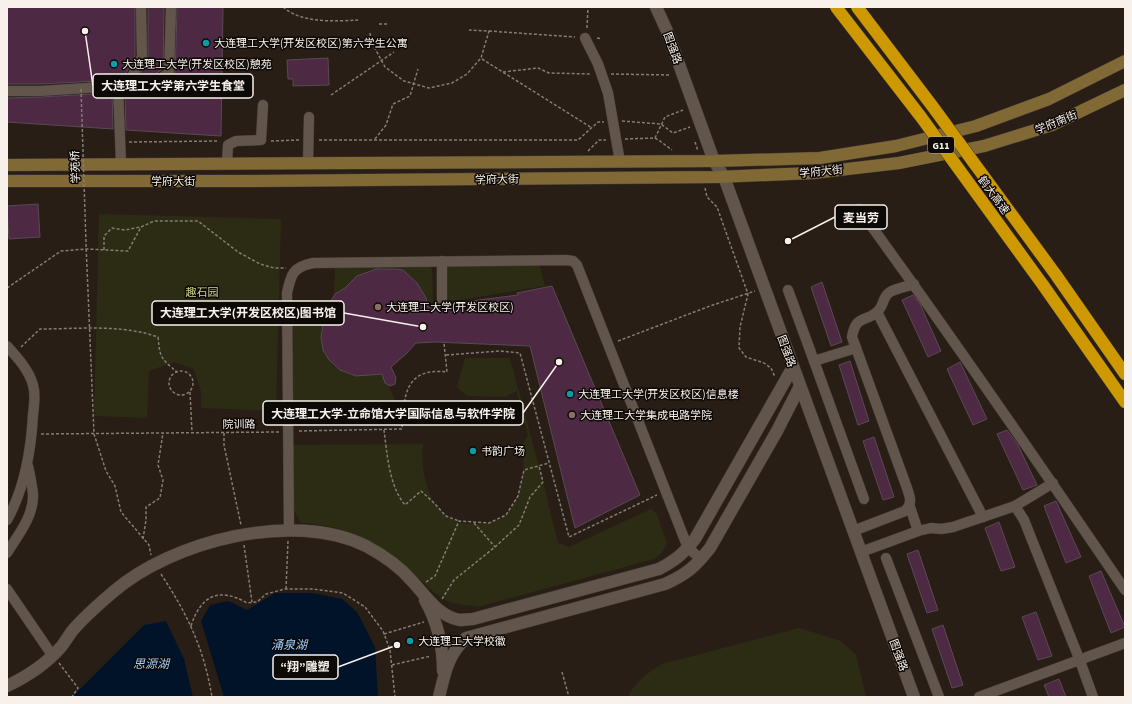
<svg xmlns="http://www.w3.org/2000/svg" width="1132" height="704" font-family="'Source Sans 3','Noto Sans SC',sans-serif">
  <rect width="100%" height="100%" fill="#281e16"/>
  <g fill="#2b2c13">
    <path d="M99,214L281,219L276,411L201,408V392L194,369L174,362L149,371L147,418L94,416Z"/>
    <path d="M539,263L545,286L442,303L447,264Z"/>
    <path d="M335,264L428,265L432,269L433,304H427C425,293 418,284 410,276C408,275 405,272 403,271C390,264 368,268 357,277C351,281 347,287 342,292C337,297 331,302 328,308C318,328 318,359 340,370C353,377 369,375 382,374C386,384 392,390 395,400L381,409L289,412L292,306L306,310L324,304L327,307L334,295Z"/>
    <path d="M465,358H510L543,482L558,543L569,547L651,509L657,514L667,544L661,554L654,559L478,607C469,605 459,605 450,602C435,596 426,584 414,574C379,544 349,525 301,523L293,509L292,445L423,444C420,481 432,525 477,524C487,523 497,522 506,515C508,513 510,508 512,505C525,485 524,466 523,443L528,435L517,391L505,397L467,396L457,387Z"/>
    <path d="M799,628L841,641L856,655L866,697H628C634,682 649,672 662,664Z"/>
  </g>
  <g fill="#001329">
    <path d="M275,593H313L342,599L357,612L375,647L378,697H224L201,621L210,605L228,601L247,610Z"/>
    <path d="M166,621L184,659L193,697H72L144,625Z"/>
  </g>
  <g fill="#4d2944" stroke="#574b53">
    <path d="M7,7H135V56L124,77L117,80L40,84H7Z"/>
    <path d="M148,7H164L163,69L144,81H137L148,57Z"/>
    <path d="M177,7H223L221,136L126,130L125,93L149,94L175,76Z"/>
    <path d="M328,58L329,85L293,86V79H288L287,60Z"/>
    <path d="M112,93L113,129L7,122V98L40,97Z"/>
    <path d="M38,204L40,237L9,239L7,206Z"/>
    <path d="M376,269H395L403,270L417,283L426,298L428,307L436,306L442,309L446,308L448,304L518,295L517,293L552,286L640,495L575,528L530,346L435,342L416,343L407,353L391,367L396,378L395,384L390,386L385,383L382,374L356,376L340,370L329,360L323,350L321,337L324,318L328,306L335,294L345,288L357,276Z"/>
    <path d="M822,282L842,342L831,346L811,287Z"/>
    <path d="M913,295L920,304L941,351L928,357L902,300Z"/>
    <path d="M850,361L869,421L858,425L839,365Z"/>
    <path d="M960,362L987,419L973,425L947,369Z"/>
    <path d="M1007,430L1018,445L1037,485L1023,490L997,434Z"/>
    <path d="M874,437L894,497L883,500L863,441Z"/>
    <path d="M1056,501L1081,557L1066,563L1044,506Z"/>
    <path d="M999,522L1015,567L1001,571L985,528Z"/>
    <path d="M918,550L938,610L927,613L907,554Z"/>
    <path d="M1101,571L1125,627L1111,633L1089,576Z"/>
    <path d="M1036,612L1052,656L1038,660L1022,617Z"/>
    <path d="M943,625L963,685L952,688L932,629Z"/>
    <path d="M1059,679L1066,697H1049L1044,685Z"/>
  </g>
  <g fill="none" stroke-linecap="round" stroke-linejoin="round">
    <g stroke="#443b36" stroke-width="11">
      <g id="minor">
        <path d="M585,38L598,64L608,93L620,162"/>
        <path d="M7,91H40L118,86L129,83L142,57L141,7"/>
        <path d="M227,163L228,145L236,141L261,140L263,105"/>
        <path d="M308,163L309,117"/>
        <path d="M121,164L118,86L146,88L169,73L171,7"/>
        <path d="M859,209C950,334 1038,462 1125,590"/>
        <path d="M442,261V303"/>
        <path d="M788,290L814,361"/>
        <path d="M877,312L983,517"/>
        <path d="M7,346C17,357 29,370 33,385C36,395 34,405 33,415C31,451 25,488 7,520"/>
        <path d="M856,348L814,361L864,499"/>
        <path d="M1015,506L1053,483"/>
        <path d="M910,507L918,531"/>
        <path d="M289,531L287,293C291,274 293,267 313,263L566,260L573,261L577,265L688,548L701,559"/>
        <path d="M853,531L905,511C913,504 910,497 907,488L852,337C856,313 868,323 879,310C884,304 883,296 890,292C897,288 906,287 914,284"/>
        <path d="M861,552L918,531L931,528L941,529L953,527L1015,506L1024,520L1080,661L1093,697"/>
        <path d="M7,553C18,535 34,516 33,494C32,485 30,475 28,466"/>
        <path d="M886,558L939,697"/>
        <path d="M7,589L52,655"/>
        <path d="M979,697L1125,643"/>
      </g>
    </g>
    <g stroke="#443b36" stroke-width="13">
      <g id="tertiary">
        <path d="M656,7L667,31L714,161L724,177L914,697"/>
        <path d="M425,600C437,621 443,647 443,671"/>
        <path d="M7,686C26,677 47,663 61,647C65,642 69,635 73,630C85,616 99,604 113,592C172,541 293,510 366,546C383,555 399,566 412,581C425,595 439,617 460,620C464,620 469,619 473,619L659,569C676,560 683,554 695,539L793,367"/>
        <path d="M439,697C445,673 447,656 466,638L665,584C687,574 695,567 710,548L777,431L800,386"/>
      </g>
    </g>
    <g stroke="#443b36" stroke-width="13">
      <g id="secondary">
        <path d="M7,165L714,161L820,158L896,146L976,126L1049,99L1125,61"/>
        <path d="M7,181H244L717,177L813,173L899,163L984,146L1052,125L1125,90"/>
      </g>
    </g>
    <g stroke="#443b36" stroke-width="13">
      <g id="motorway">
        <path d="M1056,275L1125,374"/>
        <path d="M1043,285L1125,402"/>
      </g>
    </g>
    <g stroke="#857c75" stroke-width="1.5" stroke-dasharray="3 2" stroke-linecap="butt">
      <path d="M283,7C302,24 336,21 360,20"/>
      <path d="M379,24H387"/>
      <path d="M587,28L588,7"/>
      <path d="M489,31L575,37"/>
      <path d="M370,33L371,41L385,67L404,81L429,88L452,83L467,74L481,58L489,31L469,30"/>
      <path d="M597,38L602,39"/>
      <path d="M482,59L592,128"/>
      <path d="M503,72L538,68L549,73L591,74"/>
      <path d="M611,74L671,75"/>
      <path d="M331,95L394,52"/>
      <path d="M622,121L661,124L673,133L690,127"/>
      <path d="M655,138L665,117L683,110"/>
      <path d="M375,139L386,125L393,104L410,96L418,69"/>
      <path d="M625,139L655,138L660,141L672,150"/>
      <path d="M319,140H578L598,122H604"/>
      <path d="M271,141L299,140"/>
      <path d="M129,142L219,141"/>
      <path d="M695,142L698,151"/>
      <path d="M588,151L599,140H606"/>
      <path d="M705,188L707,197L717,207L748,294L740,327L739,348L746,357L764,363L771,368L775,377"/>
      <path d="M86,244L94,434L106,471L115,486L121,512L149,545L151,555"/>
      <path d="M104,250V236L112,228L125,230L140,227"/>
      <path d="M7,288L61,251L86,249L128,251L141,227L154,221H198L238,252L260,264L274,268H286"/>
      <path d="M618,341L710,306L755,291"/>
      <path d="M21,347L40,329C78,329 121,324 158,337C160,357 160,358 177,372"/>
      <path d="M446,355L500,351L520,353L569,537L657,495"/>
      <circle cx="181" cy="383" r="12"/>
      <path d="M190,392L192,432"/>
      <path d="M384,430C387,453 389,486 405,505L421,491L433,502L446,516L459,521"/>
      <path d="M299,431L402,429C404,397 404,367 447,372L444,343"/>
      <path d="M224,433V445L241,525"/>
      <path d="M41,434L279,432"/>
      <path d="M474,523L495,547"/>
      <path d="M143,539L146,520V507L160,498L163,480L158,465L163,433"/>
      <path d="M244,545L252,602"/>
      <path d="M161,574C188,615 204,649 212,697"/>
      <path d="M426,582L435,576L459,521L489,523L506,515L518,496L524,470L549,463"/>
      <path d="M286,589L288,541"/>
      <path d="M442,599L454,580L495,547L519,525L530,497L543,482L539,466"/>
      <path d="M191,626C201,595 219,587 247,603L257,602L266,594L285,589H313L343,593L365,607L383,631L390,650L395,697"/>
      <path d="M384,634L424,622"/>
      <path d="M59,663L78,688L72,697"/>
      <path d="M392,665L431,656"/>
      <path d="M562,672L569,697"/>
    </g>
    <use href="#minor" stroke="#61554c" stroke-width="10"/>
    <use href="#tertiary" stroke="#61554c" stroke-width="12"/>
    <use href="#secondary" stroke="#816935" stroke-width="12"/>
    <use href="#motorway" stroke="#cd9800" stroke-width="12"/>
    <g stroke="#443b36" stroke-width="13" stroke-linecap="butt">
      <g id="motorway-bridge">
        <path d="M836,7L921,117L1043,285"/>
        <path d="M857,7L933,107L1056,275"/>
      </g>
    </g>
    <path stroke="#857c75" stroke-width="1.5" stroke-dasharray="3 2" stroke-linecap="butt" d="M81,89L86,244"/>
    <use href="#motorway-bridge" stroke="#cd9800" stroke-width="12"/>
  </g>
  <g fill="#0f9aa8" stroke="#0d0906" stroke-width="1.5">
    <circle cx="206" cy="43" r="4"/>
    <circle cx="114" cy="64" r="4"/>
    <circle cx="570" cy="394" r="4"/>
    <circle cx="473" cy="451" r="4"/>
    <circle cx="410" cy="641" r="4"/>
  </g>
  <g fill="#8d6e63" stroke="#0d0906" stroke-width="1.5">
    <circle cx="378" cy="307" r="4"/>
    <circle cx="572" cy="415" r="4"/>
  </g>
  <g text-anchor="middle" stroke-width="3" stroke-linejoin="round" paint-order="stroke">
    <rect fill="#0d0906" stroke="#b2aba6" stroke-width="1" x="928" y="137" width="26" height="16" rx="3"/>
    <g font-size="10" font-weight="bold" fill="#f8f1eb">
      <text x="941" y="149">G11</text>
    </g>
    <g font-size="11" fill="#f8f1eb" stroke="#0d0906" text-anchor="start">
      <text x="214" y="47">大连理工大学(开发区校区)第六学生公寓</text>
      <text x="122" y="68">大连理工大学(开发区校区)憩苑</text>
      <text x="386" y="311">大连理工大学(开发区校区)</text>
      <text x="578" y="398">大连理工大学(开发区校区)信息楼</text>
      <text x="580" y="419">大连理工大学集成电路学院</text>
      <text x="481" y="455">书韵广场</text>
      <text x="418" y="645">大连理工大学校徽</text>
    </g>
    <g font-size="11" fill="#f8f1eb" stroke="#0d0906">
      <text transform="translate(673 48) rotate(70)" y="4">图强路</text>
      <text transform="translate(1056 122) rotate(-22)" y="4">学府南街</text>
      <text transform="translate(75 167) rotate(-92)" y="4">学苑桥</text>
      <text transform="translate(821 171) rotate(-5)" y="4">学府大街</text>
      <text transform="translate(497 179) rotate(-1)" y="4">学府大街</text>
      <text x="173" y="185">学府大街</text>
      <text transform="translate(994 195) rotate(54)" y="4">鹤大高速</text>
      <text transform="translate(787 351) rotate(70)" y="4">图强路</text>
      <text transform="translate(239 424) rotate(-1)" y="4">院训路</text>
      <text transform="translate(899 655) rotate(70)" y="4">图强路</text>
    </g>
    <g font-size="11" fill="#d2d589" stroke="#0d0906">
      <text x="202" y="296">趣石园</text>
    </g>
    <g font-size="12" font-style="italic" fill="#a0cdf9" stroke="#0d0906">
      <text x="289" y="649">涌泉湖</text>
      <text x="151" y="668">思源湖</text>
    </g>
  </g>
  <path fill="none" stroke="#f8f1eb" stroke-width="1.5" d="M85 31L93 86M788 241L835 217M423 327L344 313M559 362L523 413M397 645L338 667"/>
  <g fill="#f8f1eb" stroke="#0d0906" stroke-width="1.5">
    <circle cx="85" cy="31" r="4"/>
    <circle cx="788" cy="241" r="4"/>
    <circle cx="423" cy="327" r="4"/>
    <circle cx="559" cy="362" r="4"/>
    <circle cx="397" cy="645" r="4"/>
  </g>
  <g fill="#0d0906" stroke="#f8f1eb" stroke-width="1.5">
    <rect x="93" y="74" width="160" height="24" rx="4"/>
    <rect x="835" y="205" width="52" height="24" rx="4"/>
    <rect x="152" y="301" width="192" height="24" rx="4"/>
    <rect x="263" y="401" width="260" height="24" rx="4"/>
    <rect x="273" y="655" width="65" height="24" rx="4"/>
  </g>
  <g font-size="12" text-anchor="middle" font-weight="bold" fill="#f8f1eb">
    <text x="173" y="90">大连理工大学第六学生食堂</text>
    <text x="861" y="222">麦当劳</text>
    <text x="248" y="317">大连理工大学(开发区校区)图书馆</text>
    <text x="393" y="418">大连理工大学-立命馆大学国际信息与软件学院</text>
    <text x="305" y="671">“翔”雕塑</text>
  </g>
  <rect width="1132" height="704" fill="none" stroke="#f8f1eb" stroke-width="16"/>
</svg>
